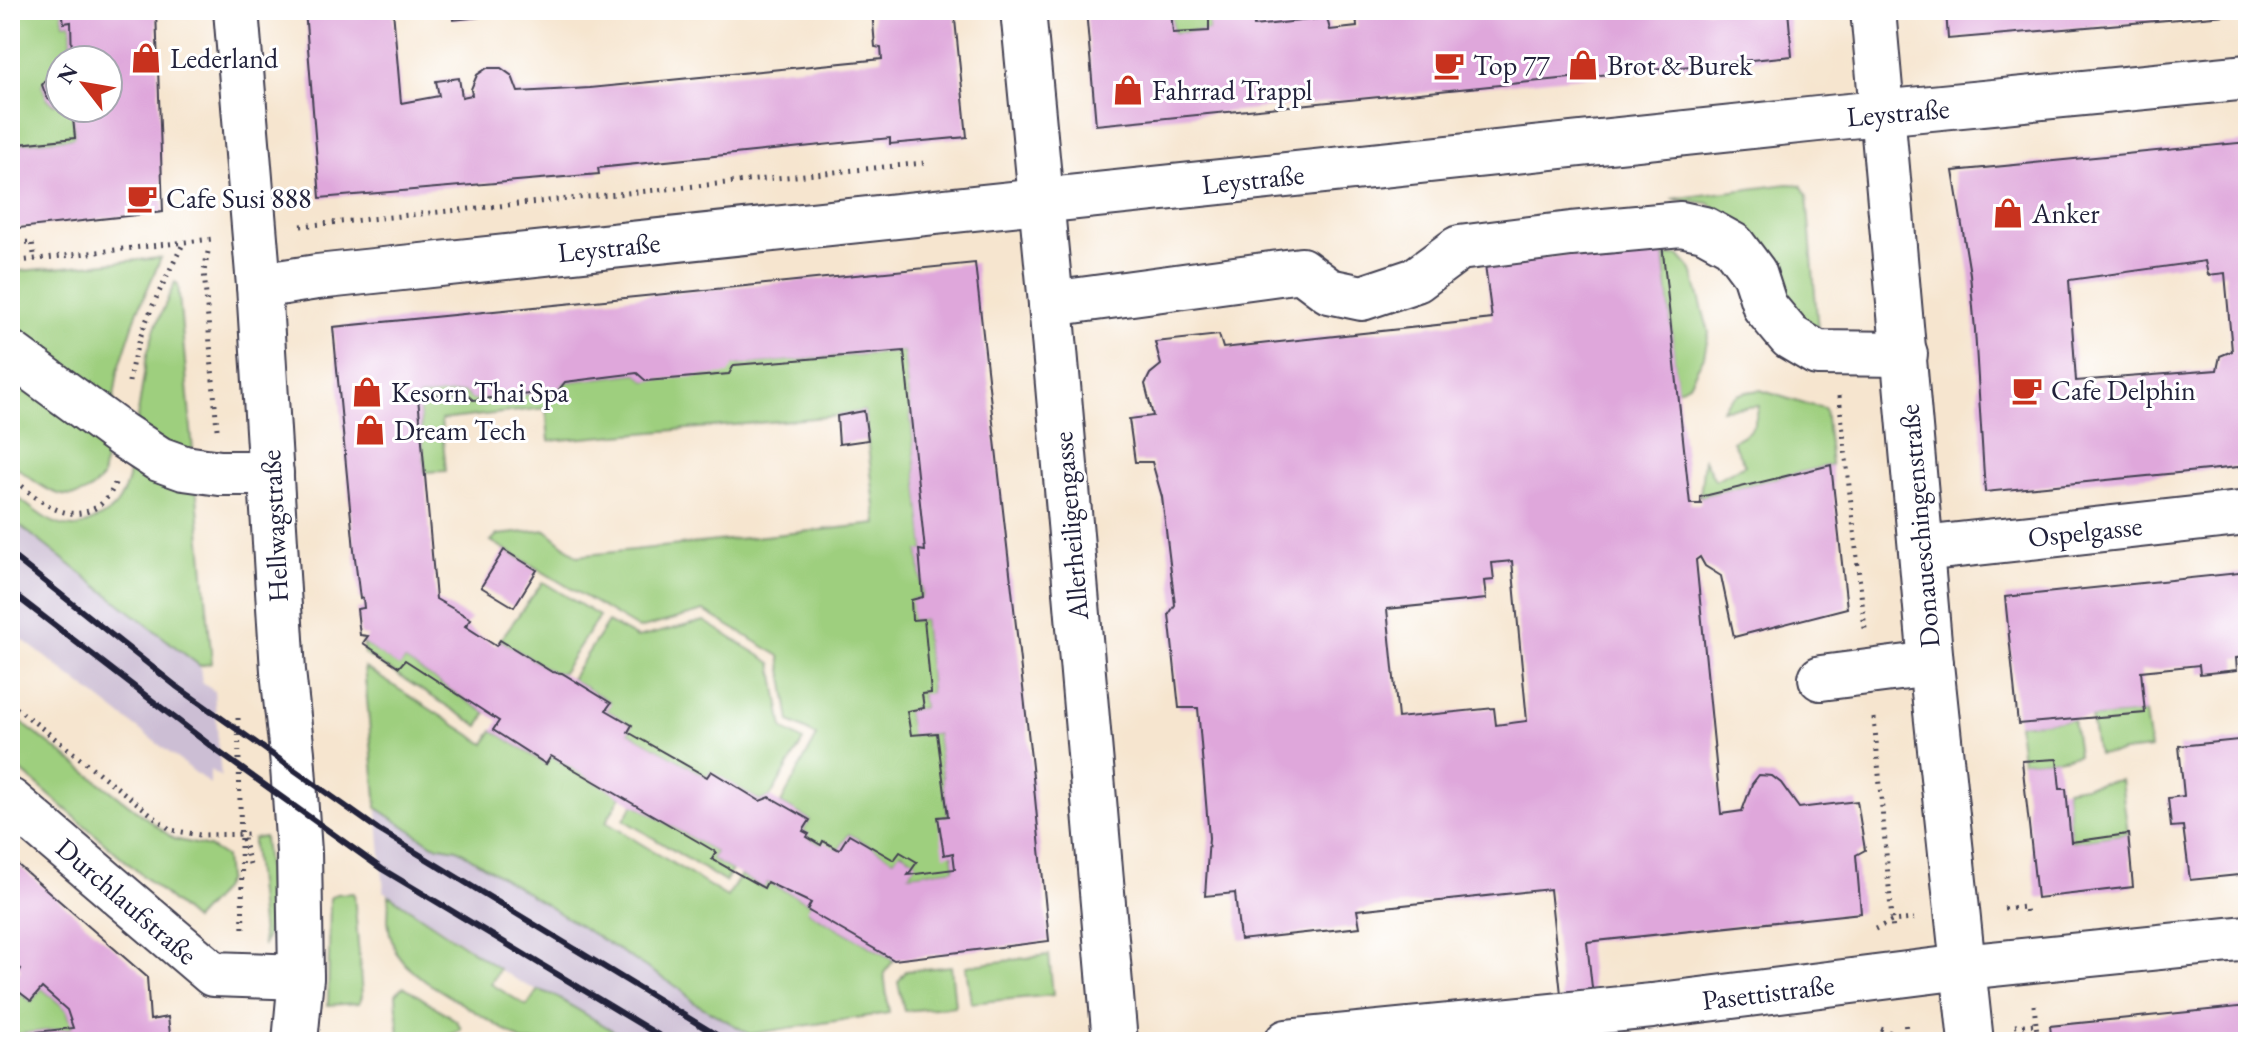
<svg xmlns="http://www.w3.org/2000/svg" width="2258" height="1052" font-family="'EB Garamond',serif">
  <rect width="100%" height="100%" fill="#fff"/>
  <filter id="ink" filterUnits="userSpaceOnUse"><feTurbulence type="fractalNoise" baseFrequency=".0125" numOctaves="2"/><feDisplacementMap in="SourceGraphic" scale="16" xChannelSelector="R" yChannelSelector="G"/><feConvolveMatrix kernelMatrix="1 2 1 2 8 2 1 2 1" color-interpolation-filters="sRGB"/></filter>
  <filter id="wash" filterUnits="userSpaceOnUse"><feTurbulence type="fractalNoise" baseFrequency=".006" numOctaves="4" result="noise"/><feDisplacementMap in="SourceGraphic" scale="32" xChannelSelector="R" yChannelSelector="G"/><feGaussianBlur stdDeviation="1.8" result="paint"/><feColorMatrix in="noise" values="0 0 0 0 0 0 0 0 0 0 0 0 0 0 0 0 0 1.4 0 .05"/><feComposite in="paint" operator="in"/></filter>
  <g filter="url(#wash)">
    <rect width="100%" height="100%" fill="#f6e5cf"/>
    <g fill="#ccbed4">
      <path d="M10,518L200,666L202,683L214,691L221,777L210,770V784L10,630Z"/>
      <path d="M377,808L433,845L456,849L682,990L693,1002L750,1034L675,1042H633L553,995L527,986L502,971L460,941L384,891Z"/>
    </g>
    <g fill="#9ecf7e" stroke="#60785c" stroke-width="2">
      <path d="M10,10H62L64,23L71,22L72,60H60V70L52,71L42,85L47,98L54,104L60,103V108H72L75,138L10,145Z"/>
      <path d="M1171,10H1227V15L1209,16V31L1173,33Z"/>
      <path d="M1252,10H1327V18L1254,26Z"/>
      <path d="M1788,184L1801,185L1807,196L1818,330L1788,314L1761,247L1747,229L1708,203L1671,199Z"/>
      <path d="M1679,255L1692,270L1709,333L1704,356L1689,384L1677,390L1664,257Z"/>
      <path d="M161,258L138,310L118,371L102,478C72,516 39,485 10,462V272Z"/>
      <path d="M175,282L178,284L212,663L200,666L10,518V491C28,505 50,528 76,527C81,527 88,522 94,520C115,512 122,500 128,478L147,355L155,328Z"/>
      <path d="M904,351L925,551H919L923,597L912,600L913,620L924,619L931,693L922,695L924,708L907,711L912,735L937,733L955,869L908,875L916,862L901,852L894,860L849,834L839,850L821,845L807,837L808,834L803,831L810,820L781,803L817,736L790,722L780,656L704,611L639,629L491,541L497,535L546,530L577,556L877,524L864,411L837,416L549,441L546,408L441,420L446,471L425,472L418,397L464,392L473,400L558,391L565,382L637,373L646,381L734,365Z"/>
      <path d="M1760,390L1805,404L1825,408L1831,465L1700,497L1704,459L1715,480L1745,465L1732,441C1753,431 1754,429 1759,406L1722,409C1733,394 1742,392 1760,390Z"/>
      <path d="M543,582L599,616L562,673L552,672L500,640Z"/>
      <path d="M704,621L772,663L783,729L803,741L770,797L760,801L711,772L707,777L628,732L632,725L606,710L610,702L571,679L608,622L637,638Z"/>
      <path d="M363,643L399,666L405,660L486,713L479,726L364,654Z"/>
      <path d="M364,667L485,744L493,730L546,764L551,756L621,796L606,822L727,897L741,875L763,888L767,882L811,903L808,911L894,960L884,973L889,1013L750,1034L693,1002L682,990L457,849L433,845L377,808Z"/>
      <path d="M2145,713L2150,749L2097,755L2091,718Z"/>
      <path d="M10,714L174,839L209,847L225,857L227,879L221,891L194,920L10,761Z"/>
      <path d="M2073,719L2078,755L2057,759L2022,761L2018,724Z"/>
      <path d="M2121,780L2128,834L2071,842L2066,789Z"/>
      <path d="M634,804L716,852L712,859L732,870L725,882L624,820Z"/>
      <path d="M264,837C266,866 277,921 263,945L253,845V839Z"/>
      <path d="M354,893L362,996L359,1003L328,1005L330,898L336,894Z"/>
      <path d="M389,895L499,969L491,984L527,1006L538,990L553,995L632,1042H524L425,981L406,965L396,952L390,934L388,921Z"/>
      <path d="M1049,955L1053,995L971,1003L966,966Z"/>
      <path d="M951,966L955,1006L904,1011L898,982L906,971Z"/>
      <path d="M10,985L31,1001L42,988L67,1010L73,1028L10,1035Z"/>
      <path d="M405,987L457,1021L461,1029L452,1034L403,1039L399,1037L396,994L401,988Z"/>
    </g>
    <g id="blocks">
      <g fill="#dfa7db" fill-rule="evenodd">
        <path d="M62,10H156L163,212L10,229V145L75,138L72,108H108V60H72L71,22L64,23Z"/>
        <path d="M305,10H393L401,103L439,96L436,81L459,78L462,97L472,95L471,89L477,75L487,68H501L512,76L518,92L590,88L882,59L881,48L875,47L872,10H954L967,137L890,144V138L598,168L599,174L320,198Z"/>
        <path d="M452,10H480V17L453,20Z"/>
        <path d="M1086,10H1171L1173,33L1209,31V16L1227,15V10H1252L1254,26L1327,18L1330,30L1357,27L1356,10H1369V12L1410,10H1788L1792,56L1096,125Z"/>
        <path d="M1946,10H2248V13L1948,39Z"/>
        <path d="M60,70V103L55,104L47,98L42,85L52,71Z"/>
        <path d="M2248,142V466L1985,492L1975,330L1970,274L1953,171ZM2205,261L2208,275L2225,273L2232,351L2220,356L2217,370L2076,381L2069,280Z"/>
        <path d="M1662,243L1690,504H1701L1700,497L1831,465L1847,608L1734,637L1721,576L1705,566L1700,557L1696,560L1721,814L1742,811L1752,784L1759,775L1772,776L1781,783L1799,808L1857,801L1865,850L1856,855L1861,913L1587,942L1598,1042H1566L1550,889L1357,910L1360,927L1240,940L1235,893L1205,896L1209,838L1198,708H1179L1169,614L1175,605L1162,497L1152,462H1135L1129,419L1153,416L1145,384L1150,374L1161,365L1155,342L1219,335L1223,348L1492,319L1485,265ZM1512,561L1527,721L1496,725L1494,708L1398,718L1387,609L1486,599L1484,581L1494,580L1492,563Z"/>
        <path d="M975,263L1032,767L1049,941L894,960L807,910L811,903L767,882L764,888L712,859L716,852L551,756L546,764L493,730L499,721L405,660L399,667L363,643L368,636L360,635L357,609L364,608L363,598L360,599L354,550L333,327ZM904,351L925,551L919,550L923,597L911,600L912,620L924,619L931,693L922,694L924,708L907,711L911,735L937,733L948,816L938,817L944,855L953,853L955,869L908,875L917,862L900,852L894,860L849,834L839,850L823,841L821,845L807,837L809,834L803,831L810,820L770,797L760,801L711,771L707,777L628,732L632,725L606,710L611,703L562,673L552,672L500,640L496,646L465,626L471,619L436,599L418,397L464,392L473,400L558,391L565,382L637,373L646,381L729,374L734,365Z"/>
        <path d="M864,411L868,440L839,444L837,416Z"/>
        <path d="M504,550L537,570L514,607L481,587Z"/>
        <path d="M2248,572V657L2236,658L2237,670L2200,674L2199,665L2141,671L2145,713L2018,724L2005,597Z"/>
        <path d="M2248,739V874L2190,880L2183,826L2171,827L2168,798L2184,796L2179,746Z"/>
        <path d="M2057,759L2060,789H2066L2071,842L2128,834L2133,887L2037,898L2022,761Z"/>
        <path d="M10,858L147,977L150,1020L168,1017L171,1042H10V1035L73,1028L67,1010L42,988L31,1001L10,985L21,969L10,960Z"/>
        <path d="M2248,1006V1042H2052L2050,1026Z"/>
      </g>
    </g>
  </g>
  <g filter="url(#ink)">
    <use href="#blocks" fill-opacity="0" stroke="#423f51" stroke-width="2"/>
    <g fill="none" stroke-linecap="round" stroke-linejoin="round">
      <g stroke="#423f51" stroke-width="48">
        <g id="minor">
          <path d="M236,10L259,286L283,671L292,753L299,852L301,977L295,1042"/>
          <path d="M1023,10L1051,304L1115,1042"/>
          <path d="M1873,10L1931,664L1971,1042"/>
          <path d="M259,286L317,277L1818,119L2248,77"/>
          <path d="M1051,304L1301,270L1329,291L1362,298L1416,280L1459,248L1571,234L1681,224L1704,229L1733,245L1754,273L1765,307L1790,337L1817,353L1905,354"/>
          <path d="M10,353L122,435L159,459L184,468L220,473H271"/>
          <path d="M1922,549L2248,513"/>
          <path d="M1821,678L1931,664"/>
          <path d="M10,801L213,974L301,977"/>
          <path d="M1287,1042L1652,1006L1963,967L2248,938"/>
        </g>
      </g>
      <g stroke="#423f51" stroke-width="5" stroke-dasharray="2 6" stroke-linecap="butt">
        <path d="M301,226L924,163"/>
        <path d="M10,243L32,242L35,260"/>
        <path d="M208,252L204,271L217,429"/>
        <path d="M10,262L212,239"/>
        <path d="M129,382C136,333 162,286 184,242"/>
        <path d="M1839,396L1865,629"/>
        <path d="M10,476C33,495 63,526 95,508C104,503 112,493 115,483"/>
        <path d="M10,703L171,830L200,835L252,834"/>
        <path d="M238,718L243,932"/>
        <path d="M1874,718L1893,932"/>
        <path d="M243,839L250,864"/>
        <path d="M2004,909L2025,907L2026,915"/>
        <path d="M1875,929L1892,921L1914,919"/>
        <path d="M10,1003L16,1009H10"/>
        <path d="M2034,1005L2036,1024"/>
        <path d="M2015,1026L2036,1024L2038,1042"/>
        <path d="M1881,1029L1907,1039L1905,1021"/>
        <path d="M1907,1042V1039L1926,1037"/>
      </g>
      <use href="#minor" stroke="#fff" stroke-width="44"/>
      <g stroke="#22223b" stroke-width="6">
        <path d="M10,554L176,686L379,830L728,1042"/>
        <path d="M10,591L220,753L382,869L670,1042"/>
      </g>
    </g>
  </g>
  <defs>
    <g id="shop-bare" transform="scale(2.4)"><path d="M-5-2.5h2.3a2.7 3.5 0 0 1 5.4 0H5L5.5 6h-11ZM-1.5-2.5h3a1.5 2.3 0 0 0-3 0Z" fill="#c8321e" stroke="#fff" stroke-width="2.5" paint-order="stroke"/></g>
    <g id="cafe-bare" transform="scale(2.4)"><path d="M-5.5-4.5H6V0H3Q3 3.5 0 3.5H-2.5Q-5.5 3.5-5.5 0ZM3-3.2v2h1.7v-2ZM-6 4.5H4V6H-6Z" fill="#c8321e" stroke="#fff" stroke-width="2.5" paint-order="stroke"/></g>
  </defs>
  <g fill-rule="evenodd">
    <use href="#shop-bare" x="146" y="58"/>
    <use href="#cafe-bare" x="1449" y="65"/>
    <use href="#shop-bare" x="1583" y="65"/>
    <use href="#shop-bare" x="1128" y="90"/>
    <use href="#cafe-bare" x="142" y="198"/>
    <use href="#shop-bare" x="2008" y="213"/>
    <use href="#cafe-bare" x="2027" y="390"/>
    <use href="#shop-bare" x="367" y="392"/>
    <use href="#shop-bare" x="370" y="430"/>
  </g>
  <g text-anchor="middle" stroke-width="6" stroke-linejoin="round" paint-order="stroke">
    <g font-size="28" fill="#22223b" stroke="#fff" text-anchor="start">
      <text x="170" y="68">Lederland</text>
      <text x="1473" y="75">Top 77</text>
      <text x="1607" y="75">Brot &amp; Burek</text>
      <text x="1152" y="100">Fahrrad Trappl</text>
      <text x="166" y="208">Cafe Susi 888</text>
      <text x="2032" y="223">Anker</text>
      <text x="2051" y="400">Cafe Delphin</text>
      <text x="391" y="402">Kesorn Thai Spa</text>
      <text x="394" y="440">Dream Tech</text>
    </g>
    <g font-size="28" fill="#22223b" stroke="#fff">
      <text transform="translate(1898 112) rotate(-5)" y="10">Leystraße</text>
      <text transform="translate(1253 179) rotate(-6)" y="10">Leystraße</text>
      <text transform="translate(609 247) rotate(-6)" y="10">Leystraße</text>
      <text transform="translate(274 526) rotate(-93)" y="10">Hellwagstraße</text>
      <text transform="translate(1070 526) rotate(-95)" y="10">Allerheiligengasse</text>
      <text transform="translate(1919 526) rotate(-95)" y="10">Donaueschingenstraße</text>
      <text transform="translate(2085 531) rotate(-6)" y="10">Ospelgasse</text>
      <text transform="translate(127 901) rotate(41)" y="10">Durchlaufstraße</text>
      <text transform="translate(1768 992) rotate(-7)" y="10">Pasettistraße</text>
    </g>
  </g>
  <rect width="2258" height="1052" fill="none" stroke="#fff" stroke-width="40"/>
  <g transform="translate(84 84) rotate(301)"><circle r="38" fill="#ffffff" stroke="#a7a7b1" stroke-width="2"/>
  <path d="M0-6L14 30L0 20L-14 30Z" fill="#c8321e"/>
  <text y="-12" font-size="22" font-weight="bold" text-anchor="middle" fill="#22223b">N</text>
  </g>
</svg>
